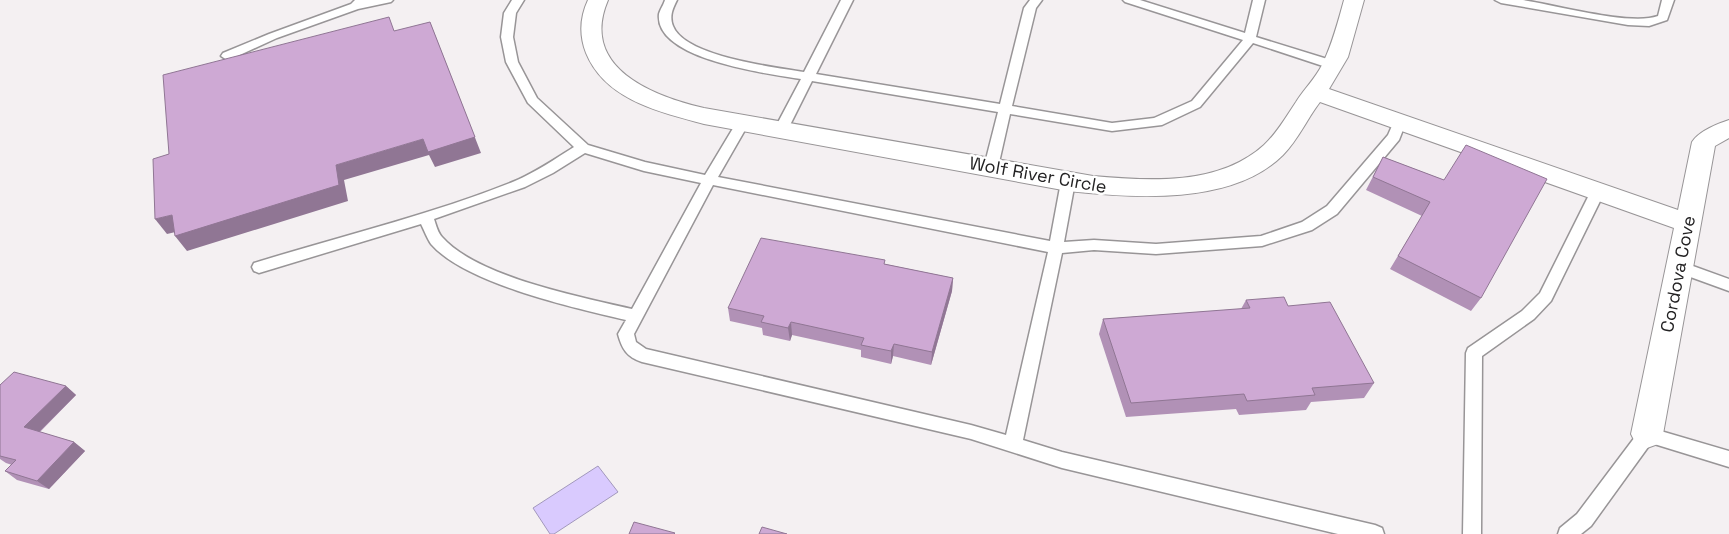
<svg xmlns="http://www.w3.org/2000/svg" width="1729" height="534" font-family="'Space Grotesk',sans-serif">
  <rect width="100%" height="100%" fill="#f4f0f2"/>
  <path fill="#d9cafe" stroke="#a298bc" d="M598,466L618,492L554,534H550L533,508Z"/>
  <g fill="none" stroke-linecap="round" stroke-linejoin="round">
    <g stroke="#989597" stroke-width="3">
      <g id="service">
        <path d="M355,0H393L391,2L358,9L277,38L231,59L227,60L221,56L223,53L269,34L351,4Z"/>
        <path d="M512,0H524L516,13L513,37L518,62L537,98L588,145L645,162L705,175L738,120L743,119L749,123L718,177L1050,241L1061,182L1063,179H1073L1075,182L1064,242L1094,240L1156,244L1261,236L1302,222L1327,206L1388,135L1395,119H1405L1406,122L1399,140L1337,214L1312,230L1262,246L1156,254L1094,250L1062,253L1023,440L1062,452L1375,525L1382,528L1384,534H1338L1062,468L971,439L642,362C627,357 622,349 618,334L626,320C575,308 466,284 431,244C427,238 424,230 421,224L259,273L254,271L252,267L254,263C341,236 431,215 515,181C536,172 555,159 574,147L528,103L506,62L501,37L504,13ZM585,153L644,171L701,183L632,309C581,297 477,277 442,237C438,233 436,225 434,219L525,187L553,173ZM713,185L1048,252L1006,435L971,425L646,349L636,342L634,334Z"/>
        <path d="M665,0H677C673,8 669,16 673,26C685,57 775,67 804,72L841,0H853L816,74L1000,104L1024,8L1030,0H1042L1036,8L1012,106L1112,123L1154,118L1192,101L1243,40L1125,2L1123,0H1140L1245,33L1253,0H1265L1256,37L1337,62L1339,65L1337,68H1329L1253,43L1200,107L1162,125L1112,131L1010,114L998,167L996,170H986L984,167L998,112L812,81L786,133H776L774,130L801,79C770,74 654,60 659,14C660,10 664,4 665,0Z"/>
        <path d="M1495,0C1504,0 1514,0 1523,0C1556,5 1630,26 1658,16L1662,0H1674L1667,20L1649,26L1628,25L1501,3Z"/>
        <path d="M1598,186L1603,188L1605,191L1551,301L1534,319L1482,356L1481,534H1463L1466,353L1468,348L1522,311L1540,293L1591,191L1593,188Z"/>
        <path d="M1679,261L1729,279V291L1674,271L1672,267L1674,263Z"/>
        <path d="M1647,427L1729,451V467L1651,443L1591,526L1581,534H1558L1560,528L1577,514L1641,429Z"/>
      </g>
    </g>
    <g stroke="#989597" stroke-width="2">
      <path id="minor" d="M588,0H608C579,68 653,96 704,108L1093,176C1149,181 1219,186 1264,145C1277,133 1286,117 1296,102C1304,89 1315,79 1322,65C1332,45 1338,22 1344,0H1364L1348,57L1329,89L1678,210L1692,142C1699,131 1717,124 1729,120V138L1715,146L1663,434L1658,444L1647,448L1636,444L1631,434L1674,228L1320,102C1307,119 1298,140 1283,155C1232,206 1133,198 1068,191L704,124C660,112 605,100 586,53C579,35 580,17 588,0Z"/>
    </g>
    <use href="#service" fill="#fff" fill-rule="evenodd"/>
    <use href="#minor" fill="#fff" fill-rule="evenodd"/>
  </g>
  <g fill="#b191b6">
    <path d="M1383,157L1444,180L1481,298L1471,311L1390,269L1422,216L1366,190Z"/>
    <path d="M885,264L953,278L952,291L931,365L893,356L891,364L861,357V350L792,335L790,341L763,335L762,328L730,321L728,308Z"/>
    <path d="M1246,300L1288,306L1374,383L1364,398L1311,402L1306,410L1239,415L1236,409L1126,417L1099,334L1103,319L1241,309Z"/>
    <path d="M0,385L66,386L76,395L40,432L74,442L85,451L49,489L17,480L5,471L12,465L6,463L0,459Z"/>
  </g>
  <g fill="#907694">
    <path d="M430,22L481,153L435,167L429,155L344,180L348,201L187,251L175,236L336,165L423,139Z"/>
    <path d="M172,215L184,230L167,234L155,219Z"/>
    <path d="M953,278L952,291L931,365L932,352Z"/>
    <path d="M791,322L792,335L790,341L788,328Z"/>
    <path d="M894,344L893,356L891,364V351Z"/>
    <path d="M66,386L76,395L35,436L24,427Z"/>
    <path d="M74,442L85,451L49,489L37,481Z"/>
  </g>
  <g fill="#cea9d4" stroke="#907694">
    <path d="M389,17L394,31L430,22L475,137L428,152L423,139L336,165L339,185L175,236L172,215L155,219L153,159L169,154L163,75Z"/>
    <path d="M1466,145L1547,179L1481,298L1398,256L1430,202L1373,177L1383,157L1444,180Z"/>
    <path d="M761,238L885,260L884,264L953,278L932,352L894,344L891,351L861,345L864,338L791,322L788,328L761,322L764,316L728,308Z"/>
    <path d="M1284,297L1288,306L1330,302L1374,383L1312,388L1315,395L1247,401L1244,394L1131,403L1103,319L1250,308L1246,300Z"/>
    <path d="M14,372L66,386L24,427L74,442L37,481L5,471L16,460L0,456V385Z"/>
    <path d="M634,522L675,533L674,534H629Z"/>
    <path d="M762,527L787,534H759Z"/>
  </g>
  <g text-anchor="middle" stroke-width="5" stroke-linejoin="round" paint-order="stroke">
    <g font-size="18" fill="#232223" stroke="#fff">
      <text transform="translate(1038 175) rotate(10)" y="6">Wolf River Circle</text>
      <text transform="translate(1678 274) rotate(-79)" y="6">Cordova Cove</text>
    </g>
  </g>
</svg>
